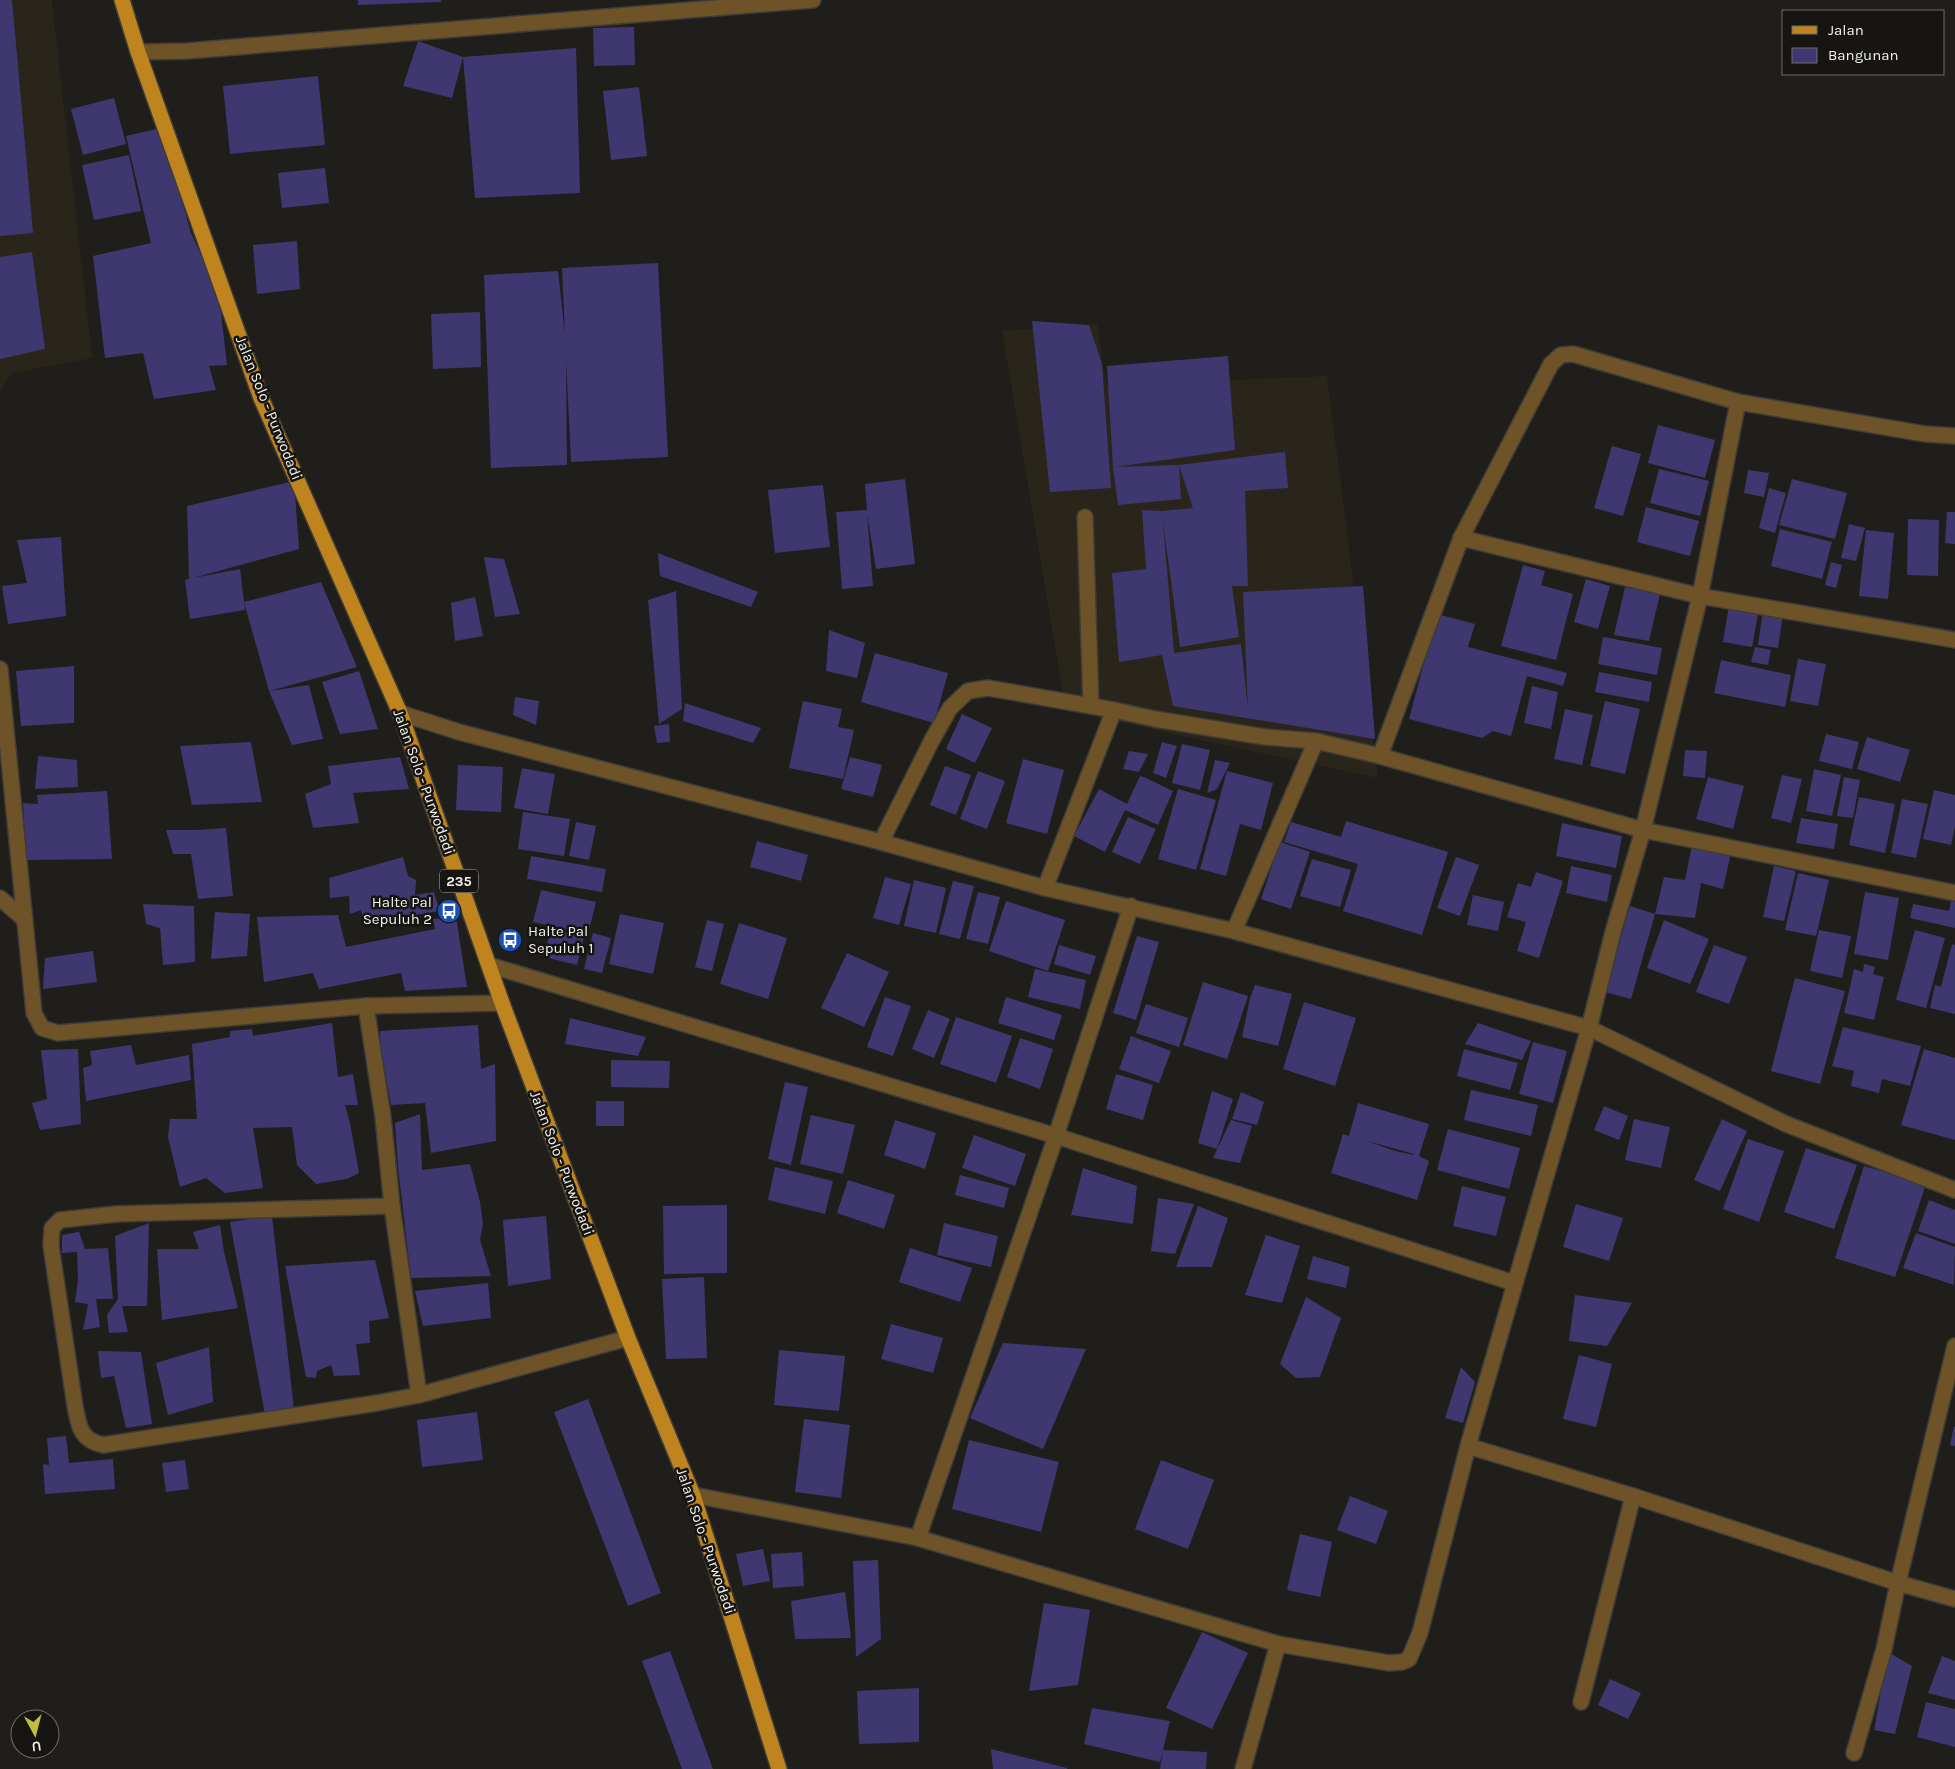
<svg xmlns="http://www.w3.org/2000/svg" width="1955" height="1769" font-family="Karla,sans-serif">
  <rect width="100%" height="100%" fill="#1f1e1a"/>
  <g fill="#29251b">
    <path d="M0,0H52L92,358L12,373L0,392Z"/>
    <path d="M1097,324L1106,385L1327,376L1378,778L1066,711L1002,331Z"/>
  </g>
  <g fill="#3f3870" fill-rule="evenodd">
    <path d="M0,0H12L33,233L0,236Z"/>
    <path d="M358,0H441V2L358,5Z"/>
    <path d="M634,27L635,65L594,66L593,28Z"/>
    <path d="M418,41L463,57L452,98L403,86Z"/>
    <path d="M576,48L580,193L475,198L463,57Z"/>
    <path d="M318,76L325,145L230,154L223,86Z"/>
    <path d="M639,87L647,156L611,160L603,91Z"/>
    <path d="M114,98L126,144L83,155L71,109Z"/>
    <path d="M161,128L191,233L219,296L227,365L209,366L216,390L154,399L143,353L105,358L93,256L151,243L126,136Z"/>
    <path d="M129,155L141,211L94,220L82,165Z"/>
    <path d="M325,168L329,203L282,208L278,173Z"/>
    <path d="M297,241L300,289L257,294L253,245Z"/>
    <path d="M32,252L45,349L0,359V257Z"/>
    <path d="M658,263L668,457L571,462L566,359L567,465L491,468L484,275L558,271L565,335L562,268Z"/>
    <path d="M480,312L481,367L433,369L431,314Z"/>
    <path d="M1032,321L1089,325L1102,364L1111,488L1050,492Z"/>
    <path d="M1228,356L1235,450L1115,467L1179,465L1285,452L1288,488L1245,491L1248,586H1232L1239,637L1180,647L1163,522L1174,653L1241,644L1248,709L1243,592L1363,586L1375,739L1173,706L1162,655L1119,662L1112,573L1146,569L1142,510L1162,511L1193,508L1179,465L1181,499L1118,505L1113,467L1107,366Z"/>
    <path d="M1658,425L1715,440L1705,478L1648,463Z"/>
    <path d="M1612,446L1641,454L1623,516L1594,508Z"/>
    <path d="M1659,469L1709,481L1700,516L1650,503Z"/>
    <path d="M1748,470L1769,473L1764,497L1744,493Z"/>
    <path d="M905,479L915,564L876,569L867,514L873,586L842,589L836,512L867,510L865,484Z"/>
    <path d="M1792,479L1847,493L1835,539L1779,525Z"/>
    <path d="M294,481L299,549L193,578L240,569L244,602L321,582L357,667L269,691L309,685L323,739L292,745L269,691L244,602L245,610L190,619L185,580L189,579L187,506Z"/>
    <path d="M823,485L830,547L775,553L768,490Z"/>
    <path d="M1769,488L1786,493L1775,533L1759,528Z"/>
    <path d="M1646,507L1699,521L1690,556L1637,542Z"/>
    <path d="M1947,512H1955V544L1945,543Z"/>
    <path d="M1908,519L1939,520L1938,576L1907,575Z"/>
    <path d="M1849,524L1865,528L1856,561L1841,558Z"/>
    <path d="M1780,529L1832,542L1822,579L1771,566Z"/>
    <path d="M1866,530L1894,533L1888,599L1859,596Z"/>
    <path d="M61,537L66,616L8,624L2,586L27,583L17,540Z"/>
    <path d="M658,553L758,592L751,607L660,576Z"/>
    <path d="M484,557L504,559L520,614L495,617Z"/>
    <path d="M1831,562L1842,565L1836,588L1825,585Z"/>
    <path d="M1523,565L1545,571L1541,585L1573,594L1556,660L1501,646Z"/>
    <path d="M1586,579L1610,586L1598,629L1574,622Z"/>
    <path d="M1625,587L1660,594L1649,641L1614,635Z"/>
    <path d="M676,591L682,709L659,724L648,600Z"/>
    <path d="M475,597L483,636L455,641L451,603Z"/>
    <path d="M1729,605L1759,609L1752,647L1723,642Z"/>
    <path d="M1763,610L1783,613L1778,648L1758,645Z"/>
    <path d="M1437,614L1475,624L1468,647L1567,673L1563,686L1527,676L1511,736L1493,731L1482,738L1409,719Z"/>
    <path d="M829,630L865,643L857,678L826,671Z"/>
    <path d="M1603,637L1662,648L1657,675L1598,664Z"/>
    <path d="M1755,647L1771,650L1768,665L1751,662Z"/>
    <path d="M875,653L948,673L934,723L861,702Z"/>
    <path d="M1798,659L1826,664L1818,706L1790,701Z"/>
    <path d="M1721,660L1791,675L1785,707L1714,693Z"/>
    <path d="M74,666V723L21,726L16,671Z"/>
    <path d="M359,671L378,729L340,734L322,682Z"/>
    <path d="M1599,672L1652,682L1649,702L1595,692Z"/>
    <path d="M1532,686L1558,692L1551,729L1524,723Z"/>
    <path d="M515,697L539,701L536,725L513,715Z"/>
    <path d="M803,701L842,709L838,727L854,730L843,779L789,768Z"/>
    <path d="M1605,701L1640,709L1625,774L1590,766Z"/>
    <path d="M685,703L761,728L753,743L683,721Z"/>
    <path d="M1565,709L1593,715L1582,765L1554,759Z"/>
    <path d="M962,714L992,728L975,763L946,749Z"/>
    <path d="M669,724L670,742L657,743L654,726Z"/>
    <path d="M1826,734L1859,742L1852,769L1819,761Z"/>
    <path d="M1867,737L1910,750L1900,782L1857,769Z"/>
    <path d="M251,742L262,802L192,805L180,746Z"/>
    <path d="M1162,742L1177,746L1166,778L1153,773Z"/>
    <path d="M1182,744L1210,750L1200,790L1172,783Z"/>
    <path d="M1685,750L1707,751L1705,778L1683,776Z"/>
    <path d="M1129,751L1148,754L1139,772L1123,769Z"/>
    <path d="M38,756L77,760L78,787L35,789Z"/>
    <path d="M400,757L409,789L353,793L359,823L313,828L305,794L331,784L328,766Z"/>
    <path d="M850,757L882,765L873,797L841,789Z"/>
    <path d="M1023,759L1064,770L1047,834L1006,823Z"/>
    <path d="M1215,760L1230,763L1217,789L1207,793Z"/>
    <path d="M458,765L503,767L501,812L456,810Z"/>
    <path d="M945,766L971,775L956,815L930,805Z"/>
    <path d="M522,768L555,774L548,814L514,808Z"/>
    <path d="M1814,769L1841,775L1832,816L1806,811Z"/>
    <path d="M978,771L1005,781L987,829L960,819Z"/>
    <path d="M1227,771L1273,783L1261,830L1240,824L1226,876L1200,869Z"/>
    <path d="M1782,775L1802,779L1791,823L1771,818Z"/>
    <path d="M1140,776L1146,778L1173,791L1158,825L1125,810L1105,852L1074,836L1099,789L1127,804Z"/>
    <path d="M1708,777L1744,786L1733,829L1696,819Z"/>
    <path d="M1844,777L1860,780L1853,818L1837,816Z"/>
    <path d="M1178,789L1216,800L1196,870L1158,859Z"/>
    <path d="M1934,790L1955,795V827L1951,845L1923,839Z"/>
    <path d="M107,791L112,859L26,860L23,803L38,804L37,795Z"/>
    <path d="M1859,797L1895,804L1885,853L1849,845Z"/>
    <path d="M1902,799L1928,804L1916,858L1891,853Z"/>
    <path d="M523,812L570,819L564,856L518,849Z"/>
    <path d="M1128,817L1156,829L1140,864L1112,852Z"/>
    <path d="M1801,818L1838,824L1834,849L1796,843Z"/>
    <path d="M1346,821L1448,852L1422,935L1343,911L1358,864L1284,842L1291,822L1341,837Z"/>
    <path d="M576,822L596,826L589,860L569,856Z"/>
    <path d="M1562,823L1622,836L1616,868L1556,856Z"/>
    <path d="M226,828L233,896L198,899L191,854H173L166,830H196Z"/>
    <path d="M757,841L808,855L801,881L750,867Z"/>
    <path d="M1280,842L1310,852L1291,909L1261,899Z"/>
    <path d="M1692,845L1731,853L1723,889L1701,883L1695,918L1655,914L1664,877L1685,880Z"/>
    <path d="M531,856L606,869L602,892L527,879Z"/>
    <path d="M403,857L408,876L416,880L415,895L434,892L440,911L364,923L361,910L350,914L349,896L330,898L329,878Z"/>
    <path d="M1456,857L1479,865L1460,916L1437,908Z"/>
    <path d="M1312,859L1351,870L1340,907L1300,896Z"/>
    <path d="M1571,866L1612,875L1607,902L1566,893Z"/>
    <path d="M1774,866L1796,871L1784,921L1763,917Z"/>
    <path d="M1536,872L1563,881L1539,958L1517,951L1526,922L1507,917L1518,883L1531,887Z"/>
    <path d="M1798,873L1829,880L1816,936L1785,930Z"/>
    <path d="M885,877L911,884L899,925L873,918Z"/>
    <path d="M914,880L946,888L936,933L904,926Z"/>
    <path d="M953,881L974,886L960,939L939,934Z"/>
    <path d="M541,890L596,902L588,934L533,922Z"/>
    <path d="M978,892L1000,897L988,944L966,939Z"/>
    <path d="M1865,892L1899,898L1888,960L1854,954Z"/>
    <path d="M1473,895L1504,902L1498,931L1467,925Z"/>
    <path d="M1952,897H1955V928L1910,918L1913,904L1949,911Z"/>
    <path d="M1006,901L1065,920L1048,971L989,951Z"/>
    <path d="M143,904L194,906L195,962L163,965L160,928L146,924Z"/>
    <path d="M1630,906L1655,914L1631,999L1605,992Z"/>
    <path d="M215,912L250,914L247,956L211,959Z"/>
    <path d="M620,914L664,923L653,974L609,964Z"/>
    <path d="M338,915L346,947L435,929L433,919L456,917L467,987L405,991L401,973L319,989L313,973L264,982L257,917Z"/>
    <path d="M707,920L724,924L712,971L695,967Z"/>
    <path d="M1664,920L1709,939L1690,984L1647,968Z"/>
    <path d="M739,923L787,938L768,999L720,984Z"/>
    <path d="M551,928L584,936L577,965L544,957Z"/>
    <path d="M1819,930L1851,936L1842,978L1810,971Z"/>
    <path d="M1915,930L1945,938L1926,1008L1896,1000Z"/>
    <path d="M593,933L611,938L602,973L584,969Z"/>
    <path d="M1137,936L1159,942L1136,1020L1113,1013Z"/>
    <path d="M1952,944L1955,945V1014L1930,1008L1935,985L1941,987Z"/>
    <path d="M1059,945L1096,956L1090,975L1054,964Z"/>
    <path d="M1714,945L1747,957L1729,1004L1696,992Z"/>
    <path d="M93,951L97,982L43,989L45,958Z"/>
    <path d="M847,953L889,972L864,1027L821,1008Z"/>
    <path d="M1864,964L1875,967L1873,974L1884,977L1874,1020L1844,1013L1854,969L1863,972Z"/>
    <path d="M1035,969L1086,980L1080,1009L1028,997Z"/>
    <path d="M1795,978L1845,991L1820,1084L1771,1071Z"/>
    <path d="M1203,982L1248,996L1227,1059L1183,1045Z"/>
    <path d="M1255,985L1292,994L1278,1046L1242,1037L1250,998Z"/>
    <path d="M885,997L911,1006L893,1056L867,1047Z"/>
    <path d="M1006,997L1062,1015L1054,1040L998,1023Z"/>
    <path d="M1304,1002L1356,1018L1335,1086L1283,1069Z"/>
    <path d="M1146,1004L1188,1018L1179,1047L1136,1033Z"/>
    <path d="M928,1010L950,1019L934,1058L912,1049Z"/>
    <path d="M956,1017L1012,1036L996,1083L940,1064Z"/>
    <path d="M570,1018L646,1037L638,1056L565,1044Z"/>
    <path d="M332,1023L338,1077L353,1074L358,1105H345L350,1123L359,1173L347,1179L316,1184L297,1165L292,1127L253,1128L263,1188L225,1193L206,1178L180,1187L168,1137L170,1119H197L192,1044L230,1037V1031L252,1029L253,1036Z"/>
    <path d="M1478,1023L1531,1041L1522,1060L1465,1044Z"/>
    <path d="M478,1025L481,1069L495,1064L496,1141L431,1153L425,1103L391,1105L381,1050L380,1031Z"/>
    <path d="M1843,1027L1921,1046L1910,1086L1882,1079L1879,1093L1851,1086L1854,1071L1832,1066Z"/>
    <path d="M1131,1036L1171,1051L1159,1083L1119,1069Z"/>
    <path d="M1020,1038L1053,1049L1040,1089L1007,1077Z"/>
    <path d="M1533,1042L1567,1051L1553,1103L1519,1094Z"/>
    <path d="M131,1045L136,1065L189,1055L191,1080L86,1101L83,1068L92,1065L90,1051Z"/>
    <path d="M78,1049L81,1124L40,1130L32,1103L47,1099L41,1050Z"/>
    <path d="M1464,1049L1518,1063L1510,1090L1457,1076Z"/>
    <path d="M1924,1049L1955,1058V1140L1901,1125Z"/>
    <path d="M611,1060L670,1061L669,1088L611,1087Z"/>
    <path d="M1116,1074L1153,1085L1143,1120L1106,1109Z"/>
    <path d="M785,1082L808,1087L791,1165L768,1159Z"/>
    <path d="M1471,1090L1538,1105L1531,1136L1464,1120Z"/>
    <path d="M1212,1091L1233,1099L1217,1149L1198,1143Z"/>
    <path d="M1241,1092L1264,1102L1257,1125L1232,1119Z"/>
    <rect x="596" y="1101" width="28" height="25"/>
    <path d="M1358,1103L1429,1124L1419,1156L1429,1161L1417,1200L1331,1173L1343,1134L1349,1136ZM1364,1140L1414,1154V1155L1395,1151Z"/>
    <path d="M1604,1106L1628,1116L1619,1140L1594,1130Z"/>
    <path d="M420,1114L422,1170L470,1164L480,1202L483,1224L480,1240L491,1276L411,1278L398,1167L395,1123Z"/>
    <path d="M811,1115L855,1125L843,1174L800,1164Z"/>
    <path d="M1634,1119L1670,1127L1661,1168L1625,1160Z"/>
    <path d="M1722,1119L1747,1131L1720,1191L1694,1180Z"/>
    <path d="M895,1120L936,1133L925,1169L884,1155Z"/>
    <path d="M1231,1120L1252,1126L1240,1163L1213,1158Z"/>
    <path d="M1448,1129L1520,1148L1509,1189L1437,1170Z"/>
    <path d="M974,1135L1026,1154L1015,1186L962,1168Z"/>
    <path d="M1748,1139L1784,1151L1759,1222L1723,1209Z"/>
    <path d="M1806,1148L1857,1165L1834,1229L1784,1212Z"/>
    <path d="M1864,1166L1926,1184L1895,1277L1835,1258Z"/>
    <path d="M775,1167L833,1181L825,1214L768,1200Z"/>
    <path d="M1083,1168L1137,1186L1133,1224L1071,1215Z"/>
    <path d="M960,1175L1009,1188L1004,1208L955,1195Z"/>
    <path d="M848,1180L895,1195L884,1229L837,1213Z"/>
    <path d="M1462,1186L1506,1197L1496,1236L1453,1226Z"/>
    <path d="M1158,1198L1194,1204L1175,1254L1151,1251Z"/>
    <path d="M1929,1200L1955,1210V1244L1918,1231Z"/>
    <path d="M1576,1204L1623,1218L1609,1261L1563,1247Z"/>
    <path d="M727,1205V1273L664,1274L663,1206Z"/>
    <path d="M1198,1206L1228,1218L1212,1267H1176Z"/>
    <path d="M272,1216L294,1409L265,1415L230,1222Z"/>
    <path d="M546,1216L551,1279L508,1286L503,1220Z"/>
    <path d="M149,1223L147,1306H122L128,1332L109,1333L107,1315L118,1299L115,1236Z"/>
    <path d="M944,1223L998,1236L991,1267L937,1255Z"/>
    <path d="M220,1225L224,1252L238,1308L162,1320L157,1249H199L193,1232Z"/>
    <path d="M79,1232L85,1249L108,1248L113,1299H96L100,1327L83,1330L88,1304L75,1302L78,1280L77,1252L62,1253V1235Z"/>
    <path d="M1916,1233L1955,1247L1954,1285L1903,1268Z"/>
    <path d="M1266,1235L1300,1246L1282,1303L1245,1295Z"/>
    <path d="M910,1248L972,1268L960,1302L899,1282Z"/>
    <path d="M1313,1256L1350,1267L1346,1288L1307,1279Z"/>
    <path d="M375,1260L389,1318L369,1321L370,1343L356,1344L360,1375L334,1376L331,1365L317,1371L316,1378L306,1377L285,1266Z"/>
    <path d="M704,1277L707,1358L666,1359L662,1279Z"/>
    <path d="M488,1283L491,1318L423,1326L415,1291Z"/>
    <path d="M1575,1295L1632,1303L1607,1346L1569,1341Z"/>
    <path d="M1306,1297L1341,1318L1320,1377L1296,1378L1280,1364Z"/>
    <path d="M891,1324L943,1338L933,1373L881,1359Z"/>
    <path d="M1003,1343L1086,1349L1043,1449L970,1418Z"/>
    <path d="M209,1347L213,1402L168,1415L156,1363Z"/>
    <path d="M779,1350L845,1356L839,1411L774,1405Z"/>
    <path d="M98,1351L141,1352L152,1424L126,1428L114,1376L101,1378Z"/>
    <path d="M1579,1355L1612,1364L1596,1427L1563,1419Z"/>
    <path d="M1461,1367L1475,1382L1463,1423L1445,1418Z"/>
    <path d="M588,1399L661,1593L628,1606L554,1412Z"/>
    <path d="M477,1412L483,1460L422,1467L417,1420Z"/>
    <path d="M804,1419L850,1425L841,1498L795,1492Z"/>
    <path d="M1954,1426L1955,1427V1446L1950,1445Z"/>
    <path d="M66,1436L69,1463L113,1459L115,1489L45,1494L43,1464L49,1465L47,1438Z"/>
    <path d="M969,1440L1059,1462L1041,1532L952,1509Z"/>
    <path d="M185,1460L189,1489L166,1492L162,1463Z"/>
    <path d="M1161,1460L1214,1480L1188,1549L1135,1529Z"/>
    <path d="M1350,1496L1388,1511L1376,1544L1337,1530Z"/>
    <path d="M1300,1534L1332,1542L1320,1597L1287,1590Z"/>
    <path d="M763,1549L770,1581L743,1586L736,1554Z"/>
    <path d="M802,1552L804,1586L773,1588L771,1554Z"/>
    <path d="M878,1560L881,1639L856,1657L853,1561Z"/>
    <path d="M845,1592L851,1638L795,1639L791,1601Z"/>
    <path d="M1044,1603L1090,1610L1078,1685L1029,1691Z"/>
    <path d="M1202,1632L1248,1653L1212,1729L1166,1708Z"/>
    <path d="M670,1651L713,1769H682L642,1661Z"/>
    <path d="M1888,1652L1912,1666L1895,1734L1874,1730Z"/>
    <path d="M1942,1656L1955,1661V1700L1928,1693Z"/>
    <path d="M1610,1679L1641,1693L1628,1719L1598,1705Z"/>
    <path d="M919,1688V1742L859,1744L857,1691Z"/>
    <path d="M1926,1702L1955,1709V1747L1917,1737Z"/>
    <path d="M1092,1708L1170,1721L1163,1750L1207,1752L1206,1769H1160L1163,1750L1160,1762L1084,1744Z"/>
    <path d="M991,1749L1067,1768V1769H993Z"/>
  </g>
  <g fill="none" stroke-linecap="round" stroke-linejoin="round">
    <g stroke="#3d3c38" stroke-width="18">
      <g id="minor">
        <path d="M138,52L187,51L813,0"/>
        <path d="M1085,517L1091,706"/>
        <path d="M1461,538L1700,596L1955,640"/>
        <path d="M0,669L34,1013L42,1028L58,1033L366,1006L502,1003"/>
        <path d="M400,713L459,732L881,842L1045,888L1234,931L1589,1028L1786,1124L1955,1190"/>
        <path d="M1380,756L1461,538L1551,364L1561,355L1573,354L1738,402L1925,434L1955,436"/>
        <path d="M881,842L932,740L950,708L968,691L988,688L1114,710L1155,719L1265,737L1316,741L1380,756L1643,830L1955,893"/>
        <path d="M1045,888L1114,710"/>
        <path d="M0,898L25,920"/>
        <path d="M1234,931L1316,741"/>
        <path d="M489,965L1056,1136L1514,1283"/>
        <path d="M366,1006L383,1117L392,1206L116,1214L60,1220L52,1228L51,1246L75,1406C79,1426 80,1440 103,1445L377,1403L419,1395L628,1338"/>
        <path d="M392,1206L419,1395"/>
        <path d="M1468,1446L1633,1496L1898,1583L1955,1599"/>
        <path d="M693,1495L918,1538L1278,1644L1389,1663L1402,1662L1409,1659L1420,1633L1468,1446L1589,1028L1613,932L1643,830L1700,596L1738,402"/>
        <path d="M918,1538L1056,1136L1131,906"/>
        <path d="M1581,1702L1633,1496"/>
        <path d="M1854,1753L1884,1649L1898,1583L1955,1346"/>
        <path d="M1243,1769L1278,1644"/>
      </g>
    </g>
    <g stroke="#3d3c38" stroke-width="18">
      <path id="major" d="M122,0L138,52L261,398L400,713L502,1003L628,1338L693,1495L779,1769"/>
    </g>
    <use href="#minor" stroke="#6e5228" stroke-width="15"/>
    <use href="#major" stroke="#bf841e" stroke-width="15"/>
  </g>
  <defs>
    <g id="bus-disc" transform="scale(1.25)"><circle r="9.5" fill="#1a4fb4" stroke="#161511"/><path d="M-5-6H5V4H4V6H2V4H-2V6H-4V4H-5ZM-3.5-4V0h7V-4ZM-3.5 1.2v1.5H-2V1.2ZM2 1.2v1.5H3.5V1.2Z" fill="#fff"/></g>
  </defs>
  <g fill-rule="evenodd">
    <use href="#bus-disc" x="449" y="911"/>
    <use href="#bus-disc" x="510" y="940"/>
  </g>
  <g text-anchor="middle" stroke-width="5" stroke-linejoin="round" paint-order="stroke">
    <rect fill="#161511" stroke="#b1b0ac" stroke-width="1" x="440" y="869.5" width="38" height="23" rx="4"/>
    <g font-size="14" font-weight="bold" fill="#f3f2ef">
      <text x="459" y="886">235</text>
    </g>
    <g font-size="15" fill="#f3f2ef" stroke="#161511">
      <text transform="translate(269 408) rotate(68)" y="5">Jalan Solo - Purwodadi</text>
      <text transform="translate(424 782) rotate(70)" y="5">Jalan Solo - Purwodadi</text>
      <text transform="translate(562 1163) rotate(69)" y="5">Jalan Solo - Purwodadi</text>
      <text transform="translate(706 1541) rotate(71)" y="5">Jalan Solo - Purwodadi</text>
    </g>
    <g font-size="15" fill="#f3f2ef" stroke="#161511" text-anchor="end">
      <text x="432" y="907">Halte Pal<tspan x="432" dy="17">Sepuluh 2</tspan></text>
      <text x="528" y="936" text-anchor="start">Halte Pal<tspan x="528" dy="17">Sepuluh 1</tspan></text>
    </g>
  </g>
  <rect x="1782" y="10" width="162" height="65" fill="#161511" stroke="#6e6d6a"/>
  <rect x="1792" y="26" width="25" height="8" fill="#bf841e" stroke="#6e6d6a"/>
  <text x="1828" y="35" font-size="15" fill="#f3f2ef">Jalan</text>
  <rect x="1792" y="48" width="25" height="15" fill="#3f3870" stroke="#6e6d6a"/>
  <text x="1828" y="60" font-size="15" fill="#f3f2ef">Bangunan</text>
  <g transform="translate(35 1734) rotate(173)"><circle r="24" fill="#161511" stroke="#6e6d6a"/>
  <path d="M0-4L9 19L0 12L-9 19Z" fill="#bdbf43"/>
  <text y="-8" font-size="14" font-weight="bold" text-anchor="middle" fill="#f3f2ef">U</text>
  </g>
</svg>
